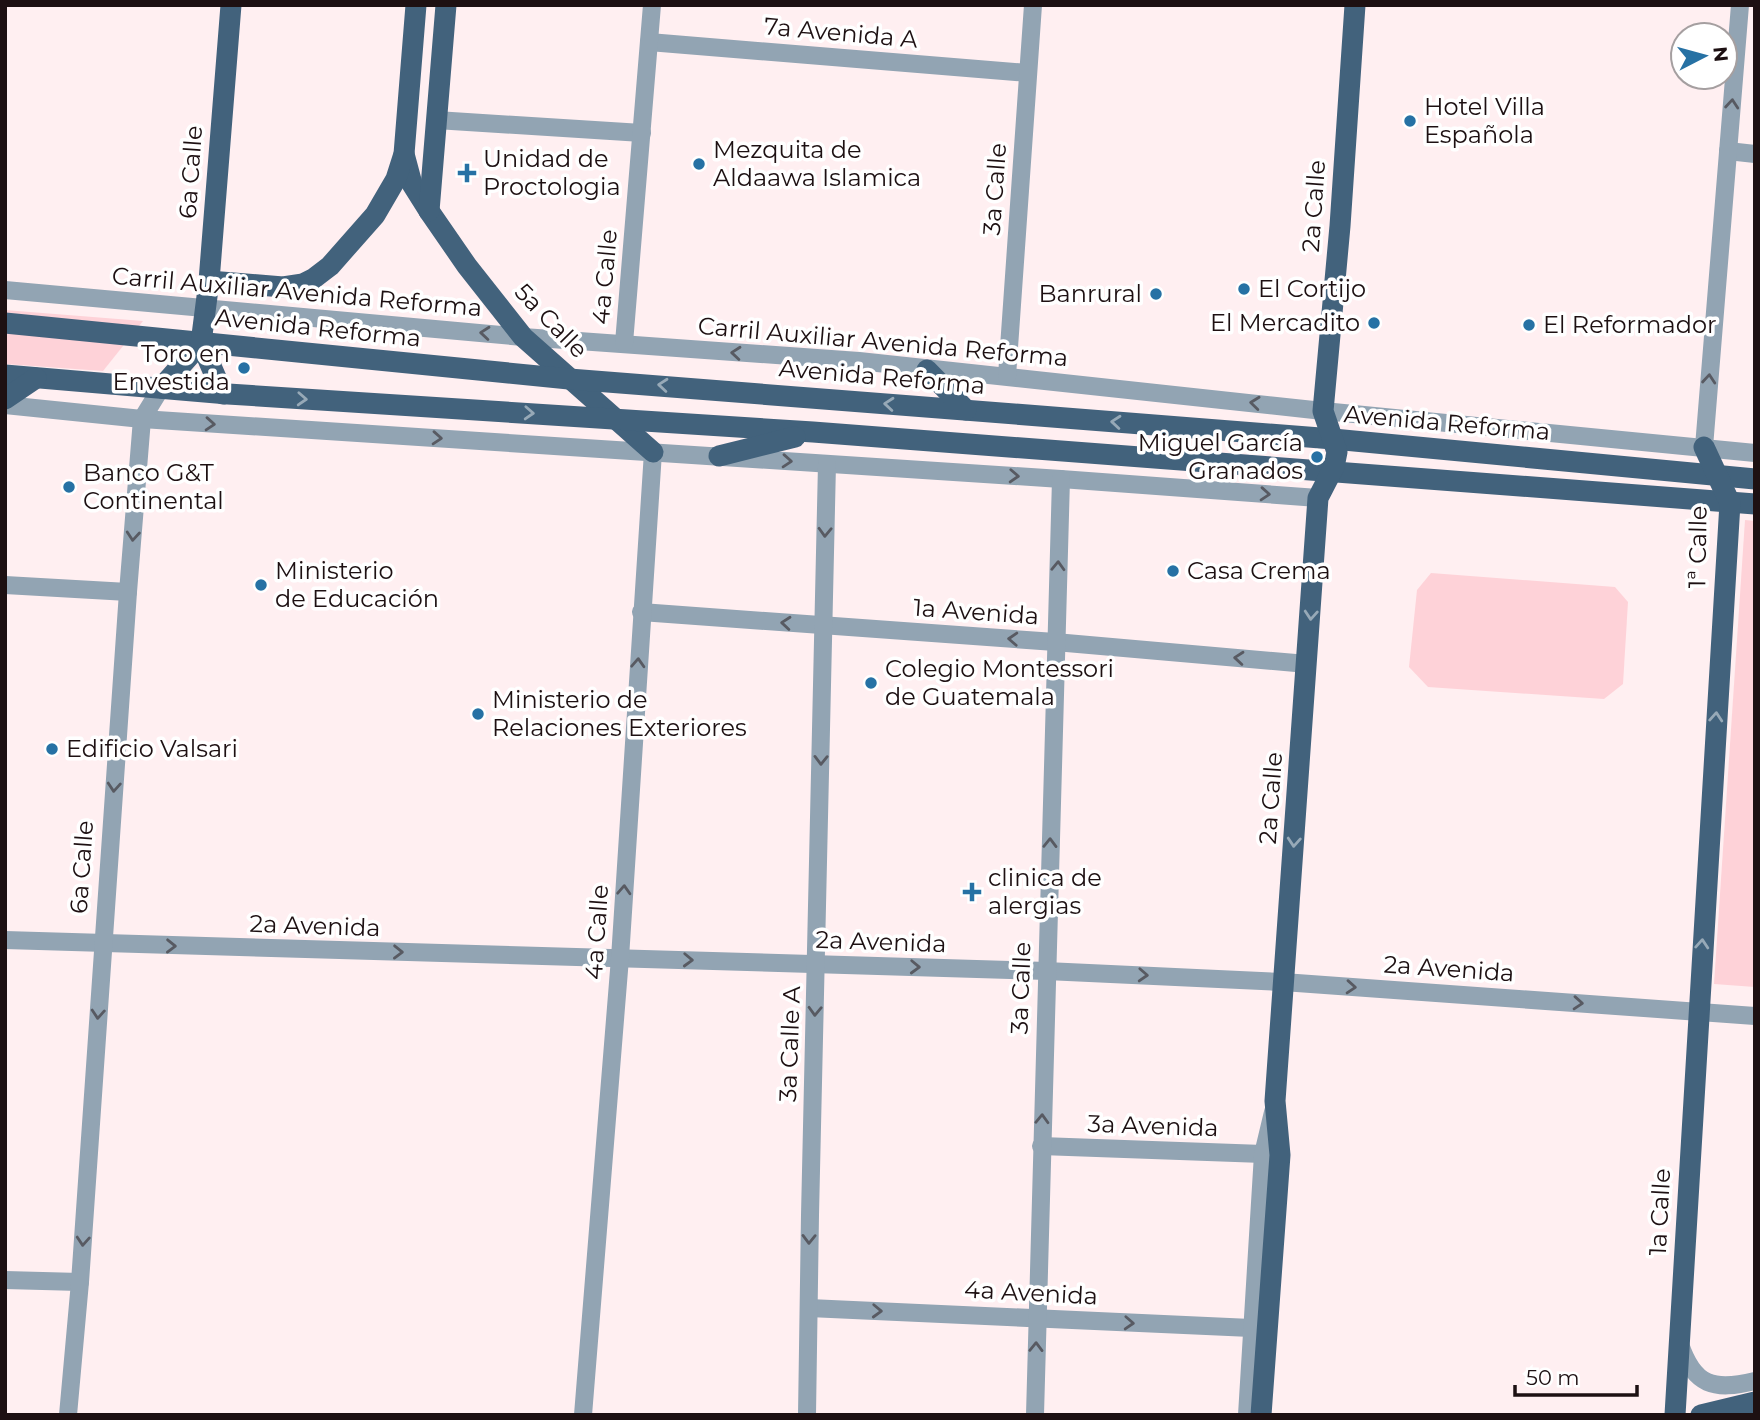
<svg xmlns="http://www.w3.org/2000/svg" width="1760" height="1420" font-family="Montserrat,sans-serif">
  <rect width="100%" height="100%" fill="#ffeff1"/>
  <g fill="#fed2d8">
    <path d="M5,310L143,321L103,371L5,364Z"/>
    <path d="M1745,520L1755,521V987L1714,984Z"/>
    <path d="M1431,573L1615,587L1628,602L1623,684L1604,699L1428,687L1409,667L1417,590Z"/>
  </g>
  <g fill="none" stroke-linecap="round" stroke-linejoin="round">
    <g stroke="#92a4b3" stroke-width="18">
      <path d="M649,42L1028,73"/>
      <path d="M436,120L642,133"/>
      <path d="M1728,151L1755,154"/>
      <path d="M5,290L523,337L859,361L1323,411L1755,453"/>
      <path d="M624,343L652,5"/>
      <path d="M1007,376L1033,5"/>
      <path d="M5,405L142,419L1061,479L1318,498"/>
      <path d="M1704,447L1740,5"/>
      <path d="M5,585L128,592"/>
      <path d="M641,612L1055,642L1307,664"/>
      <path d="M5,940L1046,971L1283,982L1755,1016"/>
      <path d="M1041,1146L1263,1154"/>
      <path d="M5,1280L80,1282"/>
      <path d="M809,1308L1251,1328"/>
      <path d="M1680,1344C1694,1386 1714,1391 1755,1381"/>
      <path d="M68,1415L80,1282L128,592L142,419L161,388"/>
      <path d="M583,1415L620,958L653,452"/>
      <path d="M807,1415L810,1215L827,464"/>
      <path d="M1035,1415L1061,479"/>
      <path d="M1247,1415L1263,1154L1273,1112"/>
    </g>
    <g stroke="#42627c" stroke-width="21">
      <path d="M404,154L412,184L429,211L467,266L523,337L653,452"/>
      <path d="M429,211L446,5"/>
      <path d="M209,281L283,287L303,284L313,279L330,266L375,215L396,179L404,154L416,5"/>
      <path d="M5,323L569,379L1333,439L1755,479"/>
      <path d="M927,370L966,410"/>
      <path d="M5,375L228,394L813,432L1755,504"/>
      <path d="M161,388L201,343"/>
      <path d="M223,394L201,343L209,281L231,5"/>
      <path d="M5,399L36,378"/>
      <path d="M719,456L795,437"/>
      <path d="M1261,1415L1280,1155L1275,1101L1318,498L1334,467L1337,452L1323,411L1340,226L1355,5"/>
      <path d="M1675,1415L1730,503L1704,447"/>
      <path d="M1701,1415L1755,1402"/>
    </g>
  </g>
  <defs><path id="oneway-chevron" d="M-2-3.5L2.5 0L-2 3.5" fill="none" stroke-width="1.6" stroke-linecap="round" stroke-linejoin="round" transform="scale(1.75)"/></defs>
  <g stroke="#585a62">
    <use href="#oneway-chevron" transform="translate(1732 104) rotate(-85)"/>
    <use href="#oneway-chevron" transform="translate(485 333) rotate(-175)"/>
    <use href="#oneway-chevron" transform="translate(736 353) rotate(-175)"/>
    <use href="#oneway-chevron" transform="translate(1709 379) rotate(-85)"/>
    <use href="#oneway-chevron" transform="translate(1255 403) rotate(-174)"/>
    <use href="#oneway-chevron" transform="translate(210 424) rotate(4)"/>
    <use href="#oneway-chevron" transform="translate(437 438) rotate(4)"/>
    <use href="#oneway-chevron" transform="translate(787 461) rotate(4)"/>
    <use href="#oneway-chevron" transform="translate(1014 476) rotate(3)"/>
    <use href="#oneway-chevron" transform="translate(1265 494) rotate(4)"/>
    <use href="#oneway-chevron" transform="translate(825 532) rotate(92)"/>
    <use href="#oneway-chevron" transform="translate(133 536) rotate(95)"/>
    <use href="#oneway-chevron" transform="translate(1058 566) rotate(-88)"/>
    <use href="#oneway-chevron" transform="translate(786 623) rotate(-175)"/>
    <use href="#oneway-chevron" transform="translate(1013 639) rotate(-177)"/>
    <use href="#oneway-chevron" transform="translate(1239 658) rotate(-175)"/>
    <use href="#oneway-chevron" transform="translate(638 663) rotate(-87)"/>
    <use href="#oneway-chevron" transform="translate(821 760) rotate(91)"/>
    <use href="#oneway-chevron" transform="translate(114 787) rotate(94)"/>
    <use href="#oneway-chevron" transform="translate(1050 843) rotate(-89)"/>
    <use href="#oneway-chevron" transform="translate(624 890) rotate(-87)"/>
    <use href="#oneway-chevron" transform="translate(171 946) rotate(1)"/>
    <use href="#oneway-chevron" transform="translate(398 952) rotate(1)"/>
    <use href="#oneway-chevron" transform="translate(688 960) rotate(2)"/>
    <use href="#oneway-chevron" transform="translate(915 967) rotate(2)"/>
    <use href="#oneway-chevron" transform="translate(1143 975) rotate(3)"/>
    <use href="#oneway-chevron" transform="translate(1351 987) rotate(4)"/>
    <use href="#oneway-chevron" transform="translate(1578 1003) rotate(4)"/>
    <use href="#oneway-chevron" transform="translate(815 1011) rotate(92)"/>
    <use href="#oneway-chevron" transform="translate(98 1014) rotate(94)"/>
    <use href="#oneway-chevron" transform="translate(1042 1119) rotate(-88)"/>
    <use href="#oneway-chevron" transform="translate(809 1239) rotate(91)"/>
    <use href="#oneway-chevron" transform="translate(83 1241) rotate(94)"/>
    <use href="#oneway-chevron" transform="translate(877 1311) rotate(2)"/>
    <use href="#oneway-chevron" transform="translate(1129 1323) rotate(3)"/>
    <use href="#oneway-chevron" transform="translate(1036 1347) rotate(-89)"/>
  </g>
  <g stroke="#97a9b7">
    <use href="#oneway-chevron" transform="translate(663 385) rotate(-175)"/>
    <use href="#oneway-chevron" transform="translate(302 399) rotate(3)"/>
    <use href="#oneway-chevron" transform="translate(889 404) rotate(-175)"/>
    <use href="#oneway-chevron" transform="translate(529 413) rotate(3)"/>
    <use href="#oneway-chevron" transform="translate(1116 422) rotate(-175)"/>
    <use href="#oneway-chevron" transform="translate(1311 615) rotate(94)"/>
    <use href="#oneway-chevron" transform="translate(1716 717) rotate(-86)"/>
    <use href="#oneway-chevron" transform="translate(1294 842) rotate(94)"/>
    <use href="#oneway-chevron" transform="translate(1702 944) rotate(-86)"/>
  </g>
  <g fill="#2671a4" stroke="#fff" stroke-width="2.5">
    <circle cx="1410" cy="121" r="7"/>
    <circle cx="699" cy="164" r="7"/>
    <path d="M463.5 162.5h7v7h7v7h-7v7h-7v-7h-7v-7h7z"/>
    <circle cx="1244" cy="289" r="7"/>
    <circle cx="1156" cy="294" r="7"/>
    <circle cx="1374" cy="323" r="7"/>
    <circle cx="1529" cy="325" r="7"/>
    <circle cx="244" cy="368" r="7"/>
    <circle cx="1317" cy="457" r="7"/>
    <circle cx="69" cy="487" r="7"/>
    <circle cx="1173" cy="571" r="7"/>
    <circle cx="261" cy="585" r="7"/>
    <circle cx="871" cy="683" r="7"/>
    <circle cx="478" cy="714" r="7"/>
    <circle cx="52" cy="749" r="7"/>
    <path d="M968.5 881.5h7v7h7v7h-7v7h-7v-7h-7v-7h7z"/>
  </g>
  <g text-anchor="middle" stroke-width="7" stroke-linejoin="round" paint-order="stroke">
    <g font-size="24" fill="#1d1012" stroke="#fff">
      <text transform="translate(841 33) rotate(5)" y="8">7a Avenida A</text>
      <text transform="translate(191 172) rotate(-86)" y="8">6a Calle</text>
      <text transform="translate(995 189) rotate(-86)" y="8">3a Calle</text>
      <text transform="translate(1314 206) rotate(-86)" y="8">2a Calle</text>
      <text transform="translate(605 277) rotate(-85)" y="8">4a Calle</text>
      <text transform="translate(297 292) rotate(5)" y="8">Carril Auxiliar Avenida Reforma</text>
      <text transform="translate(551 321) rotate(46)" y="8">5a Calle</text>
      <text transform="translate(318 328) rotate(6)" y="8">Avenida Reforma</text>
      <text transform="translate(883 342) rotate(5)" y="8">Carril Auxiliar Avenida Reforma</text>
      <text transform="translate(882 377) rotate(5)" y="8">Avenida Reforma</text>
      <text transform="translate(1447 423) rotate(5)" y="8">Avenida Reforma</text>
      <text transform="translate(1698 547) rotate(-89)" y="8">1ª Calle</text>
      <text transform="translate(976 612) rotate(4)" y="8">1a Avenida</text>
      <text transform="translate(1271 798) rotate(-86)" y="8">2a Calle</text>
      <text transform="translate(82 867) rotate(-86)" y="8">6a Calle</text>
      <text transform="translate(315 926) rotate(2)" y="8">2a Avenida</text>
      <text transform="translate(597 932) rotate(-86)" y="8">4a Calle</text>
      <text transform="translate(881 942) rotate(2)" y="8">2a Avenida</text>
      <text transform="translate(1449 969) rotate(4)" y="8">2a Avenida</text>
      <text transform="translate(1021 988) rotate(-88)" y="8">3a Calle</text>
      <text transform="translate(790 1044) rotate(-88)" y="8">3a Calle A</text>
      <text transform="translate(1153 1126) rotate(2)" y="8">3a Avenida</text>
      <text transform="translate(1660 1212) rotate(-87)" y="8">1a Calle</text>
      <text transform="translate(1031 1293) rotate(3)" y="8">4a Avenida</text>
    </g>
    <g font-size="24" fill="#1d1012" stroke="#fff" text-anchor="start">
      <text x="1424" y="115">Hotel Villa<tspan x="1424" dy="28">Española</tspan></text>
      <text x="713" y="158">Mezquita de<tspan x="713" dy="28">Aldaawa Islamica</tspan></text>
      <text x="483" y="167">Unidad de<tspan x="483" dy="28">Proctologia</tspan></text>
      <text x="1258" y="297">El Cortijo</text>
      <text x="1142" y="302" text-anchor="end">Banrural</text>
      <text x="1360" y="331" text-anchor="end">El Mercadito</text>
      <text x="1543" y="333">El Reformador</text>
      <text x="230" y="362" text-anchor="end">Toro en<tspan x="230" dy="28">Envestida</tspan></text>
      <text x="1303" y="451" text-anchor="end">Miguel García<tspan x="1303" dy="28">Granados</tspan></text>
      <text x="83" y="481">Banco G&amp;T<tspan x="83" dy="28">Continental</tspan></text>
      <text x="275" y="579">Ministerio<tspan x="275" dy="28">de Educación</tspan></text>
      <text x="1187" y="579">Casa Crema</text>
      <text x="885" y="677">Colegio Montessori<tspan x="885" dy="28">de Guatemala</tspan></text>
      <text x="492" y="708">Ministerio de<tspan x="492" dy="28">Relaciones Exteriores</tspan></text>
      <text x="66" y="757">Edificio Valsari</text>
      <text x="988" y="886">clinica de<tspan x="988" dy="28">alergias</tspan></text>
    </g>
  </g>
  <rect width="1760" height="1420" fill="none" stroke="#1d1012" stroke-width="14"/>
  <g transform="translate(1704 56) rotate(84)"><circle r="33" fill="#ffffff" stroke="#a59fa0" stroke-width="2"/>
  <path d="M0-5L12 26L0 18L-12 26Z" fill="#2671a4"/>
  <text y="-10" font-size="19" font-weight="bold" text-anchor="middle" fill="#1d1012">N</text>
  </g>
  <path d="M1515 1385v10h122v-10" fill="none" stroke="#1d1012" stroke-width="3.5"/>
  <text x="1526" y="1385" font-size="21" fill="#1d1012" stroke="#ffffff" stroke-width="5" paint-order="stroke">50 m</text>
</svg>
